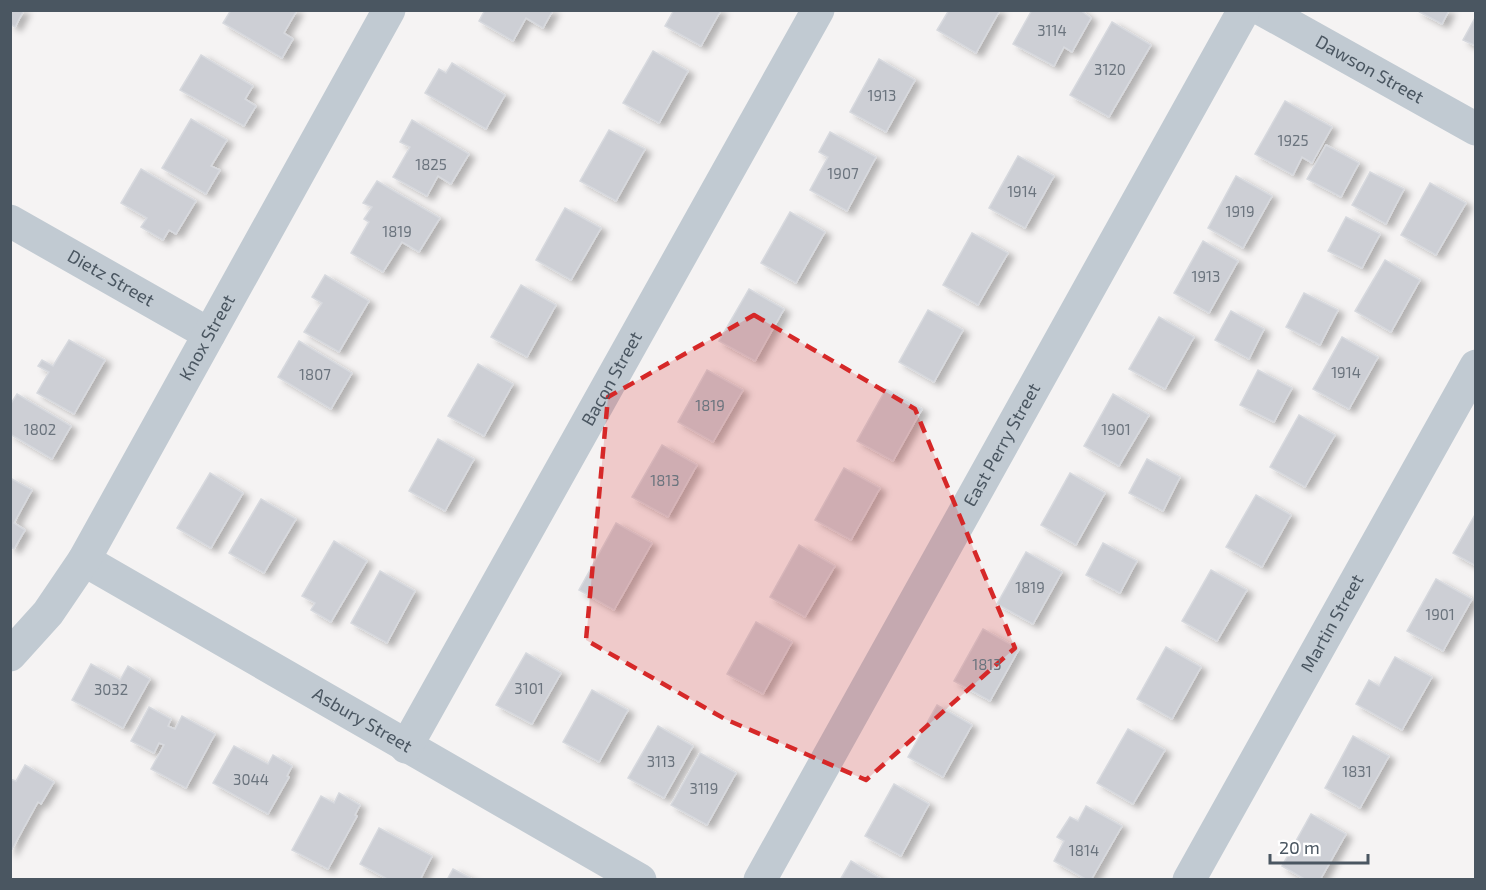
<svg xmlns="http://www.w3.org/2000/svg" width="1486" height="890" font-family="'Exo 2',sans-serif">
  <defs>
    <filter id="shadow"><feDropShadow dx="6" dy="4" stdDeviation="3" flood-color="#0004"/></filter>
  </defs>
  <rect width="100%" height="100%" fill="#f5f3f3"/>
  <g fill="#cdcfd5" stroke="#d7d9de" stroke-width="1.5" filter="url(#shadow)">
    <path d="M10,10H24L15,27L10,24Z"/>
    <path d="M231,10H297L284,33L293,39L282,58L223,23Z"/>
    <path d="M485,10H553L543,28L526,18L513,41L479,21Z"/>
    <path d="M674,10H721L701,46L665,26Z"/>
    <path d="M949,10H1000L976,53L937,30Z"/>
    <path d="M1032,10H1080L1091,18L1072,52L1064,47L1054,66L1013,44Z"/>
    <path d="M1416,10H1449L1442,24Z"/>
    <path d="M1476,16V46L1463,40Z"/>
    <path d="M1112,22L1151,45L1109,117L1070,95Z"/>
    <path d="M653,51L688,71L659,123L623,103Z"/>
    <path d="M201,55L253,86L245,99L256,106L244,126L180,90Z"/>
    <path d="M879,59L915,80L886,132L850,112Z"/>
    <path d="M452,63L505,95L486,129L425,93L439,69L446,73Z"/>
    <path d="M1285,101L1332,127L1312,163L1302,157L1293,175L1255,154Z"/>
    <path d="M191,119L227,140L211,166L220,170L206,194L162,168Z"/>
    <path d="M412,120L469,154L451,184L438,176L427,196L393,177L410,147L400,142Z"/>
    <path d="M609,130L645,149L616,201L580,181Z"/>
    <path d="M830,132L876,157L847,211L810,190L828,157L819,152Z"/>
    <path d="M1326,145L1359,163L1341,197L1307,179Z"/>
    <path d="M1018,156L1054,176L1025,228L989,208Z"/>
    <path d="M141,169L196,201L176,234L169,230L163,240L141,227L147,218L121,203Z"/>
    <path d="M1370,172L1404,189L1386,224L1352,205Z"/>
    <path d="M1236,176L1272,196L1243,248L1208,228Z"/>
    <path d="M377,181L440,218L419,252L402,242L383,272L351,253L369,222L364,219L372,207L363,203Z"/>
    <path d="M1430,183L1466,203L1436,255L1401,235Z"/>
    <path d="M565,208L601,228L571,280L536,260Z"/>
    <path d="M790,212L825,232L796,283L761,263Z"/>
    <path d="M1346,217L1380,234L1362,268L1328,251Z"/>
    <path d="M972,233L1008,253L978,305L943,285Z"/>
    <path d="M1203,241L1238,261L1209,313L1174,293Z"/>
    <path d="M1385,260L1420,280L1391,332L1355,311Z"/>
    <path d="M325,275L369,301L339,352L304,332L322,303L312,297Z"/>
    <path d="M521,285L556,305L527,357L491,337Z"/>
    <path d="M749,289L784,309L755,361L719,341Z"/>
    <path d="M1304,293L1338,310L1320,345L1286,327Z"/>
    <path d="M928,310L963,330L934,382L899,362Z"/>
    <path d="M1231,311L1264,329L1249,359L1215,340Z"/>
    <path d="M1159,317L1194,337L1165,389L1129,369Z"/>
    <path d="M1342,337L1378,357L1349,409L1313,389Z"/>
    <path d="M69,340L105,360L74,414L37,393L49,372L38,366L42,360L53,366Z"/>
    <path d="M299,341L352,373L331,409L278,377Z"/>
    <path d="M478,364L513,384L484,436L448,416Z"/>
    <path d="M707,370L743,390L713,442L678,422Z"/>
    <path d="M1258,370L1292,388L1274,422L1240,405Z"/>
    <path d="M886,389L922,409L893,461L857,441Z"/>
    <path d="M17,394L71,426L52,459L10,434V405Z"/>
    <path d="M1113,394L1149,415L1119,466L1084,446Z"/>
    <path d="M1299,415L1335,435L1305,487L1270,467Z"/>
    <path d="M438,439L474,459L445,511L409,491Z"/>
    <path d="M662,445L697,465L668,517L632,497Z"/>
    <path d="M1147,459L1180,477L1163,511L1129,493Z"/>
    <path d="M844,468L880,488L851,540L815,520Z"/>
    <path d="M210,473L243,493L211,548L177,528Z"/>
    <path d="M1070,473L1105,493L1076,545L1041,525Z"/>
    <path d="M10,478L32,490L14,523L25,530L14,549L10,547Z"/>
    <path d="M1256,495L1291,515L1262,567L1226,547Z"/>
    <path d="M261,499L296,519L264,573L229,553Z"/>
    <path d="M1476,513V566L1453,553Z"/>
    <path d="M616,523L652,543L614,610L579,590Z"/>
    <path d="M334,541L367,561L331,622L311,610L315,603L302,596Z"/>
    <path d="M1103,543L1137,561L1120,593L1086,575Z"/>
    <path d="M799,545L835,566L805,617L770,597Z"/>
    <path d="M1026,552L1062,572L1033,624L997,604Z"/>
    <path d="M1211,570L1247,590L1217,641L1182,621Z"/>
    <path d="M380,571L415,591L387,643L351,623Z"/>
    <path d="M1436,579L1472,599L1443,651L1407,631Z"/>
    <path d="M756,622L792,642L763,694L727,674Z"/>
    <path d="M983,629L1019,649L990,701L954,681Z"/>
    <path d="M1166,647L1201,667L1172,719L1137,699Z"/>
    <path d="M526,653L561,673L532,724L496,705Z"/>
    <path d="M1395,657L1432,677L1402,730L1356,704L1369,680L1379,686Z"/>
    <path d="M91,664L120,680L128,666L150,679L123,728L72,700Z"/>
    <path d="M592,690L628,710L599,762L563,742Z"/>
    <path d="M937,705L972,725L943,777L908,757Z"/>
    <path d="M149,707L171,719L168,726L175,729L182,716L215,734L186,788L151,769L164,745L159,743L154,753L131,741Z"/>
    <path d="M658,726L693,746L664,798L628,778Z"/>
    <path d="M1128,729L1165,750L1133,804L1097,783Z"/>
    <path d="M1353,736L1389,756L1360,808L1325,788Z"/>
    <path d="M234,746L268,764L273,755L292,766L287,776L289,777L268,814L213,783Z"/>
    <path d="M700,753L736,773L707,825L671,805Z"/>
    <path d="M25,765L54,782L41,804L38,802L10,853V779L16,781Z"/>
    <path d="M894,784L929,804L901,856L865,836Z"/>
    <path d="M339,793L360,805L355,815L357,816L328,869L292,850L321,796L334,803Z"/>
    <path d="M1086,806L1122,826L1091,880H1087L1054,861L1064,841L1057,837L1070,817L1078,821Z"/>
    <path d="M1311,814L1346,834L1320,880H1306L1282,866Z"/>
    <path d="M379,828L432,856L420,880H389L360,864Z"/>
    <path d="M851,861L883,880H840Z"/>
    <path d="M453,869L474,880H447Z"/>
  </g>
  <g fill="none" stroke-linecap="round" stroke-linejoin="round">
    <g stroke="#c1cad2" stroke-width="33">
      <path id="s1" d="M1263,10L1476,129"/>
      <path id="s2" d="M10,221L209,334"/>
      <path id="s3" d="M84,560L640,880"/>
      <path id="s4" d="M10,655L48,613L84,560L389,10"/>
      <path id="s5" d="M406,747L818,10"/>
      <path id="s6" d="M760,880L1244,10"/>
      <path id="s7" d="M1189,880L1476,366"/>
    </g>
  </g>
  <path fill="#d62828" fill-opacity="0.2" stroke="#d62828" stroke-width="4.5" stroke-dasharray="12 8" stroke-linejoin="round" d="M754,315L915,409L1015,648L866,780L725,719L586,640L608,397Z"/>
  <g text-anchor="middle" stroke-width="4.5" stroke-linejoin="round" paint-order="stroke">
    <g font-size="15" fill="#6b747e">
      <text x="1052" y="36">3114</text>
      <text x="1110" y="75">3120</text>
      <text x="882" y="101">1913</text>
      <text x="1293" y="146">1925</text>
      <text x="431" y="170">1825</text>
      <text x="843" y="179">1907</text>
      <text x="1022" y="197">1914</text>
      <text x="1240" y="217">1919</text>
      <text x="397" y="237">1819</text>
      <text x="1206" y="282">1913</text>
      <text x="1346" y="378">1914</text>
      <text x="315" y="380">1807</text>
      <text x="710" y="411">1819</text>
      <text x="40" y="435">1802</text>
      <text x="1116" y="435">1901</text>
      <text x="665" y="486">1813</text>
      <text x="1030" y="593">1819</text>
      <text x="1440" y="620">1901</text>
      <text x="987" y="670">1813</text>
      <text x="529" y="694">3101</text>
      <text x="111" y="695">3032</text>
      <text x="661" y="767">3113</text>
      <text x="1357" y="777">1831</text>
      <text x="251" y="785">3044</text>
      <text x="704" y="794">3119</text>
      <text x="1084" y="856">1814</text>
    </g>
    <g font-size="18" fill="#4a5661" stroke="#fff">
      <text dy="6" stroke="none"><textPath href="#s1" startOffset="122">Dawson Street</textPath></text>
      <text dy="6" stroke="none"><textPath href="#s2" startOffset="116">Dietz Street</textPath></text>
      <text dy="6" stroke="none"><textPath href="#s4" startOffset="375">Knox Street</textPath></text>
      <text dy="6" stroke="none"><textPath href="#s5" startOffset="422">Bacon Street</textPath></text>
      <text dy="6" stroke="none"><textPath href="#s6" startOffset="498">East Perry Street</textPath></text>
      <text dy="6" stroke="none"><textPath href="#s7" startOffset="294">Martin Street</textPath></text>
      <text dy="6" stroke="none"><textPath href="#s3" startOffset="321">Asbury Street</textPath></text>
    </g>
  </g>
  <rect width="1486" height="890" fill="none" stroke="#4a5661" stroke-width="24"/>
  <path d="M1270 854v9h98v-9" fill="none" stroke="#4a5661" stroke-width="3"/>
  <text x="1279" y="854" font-size="18" fill="#4a5661" stroke="#ffffff" stroke-width="4.5" paint-order="stroke">20 m</text>
</svg>
